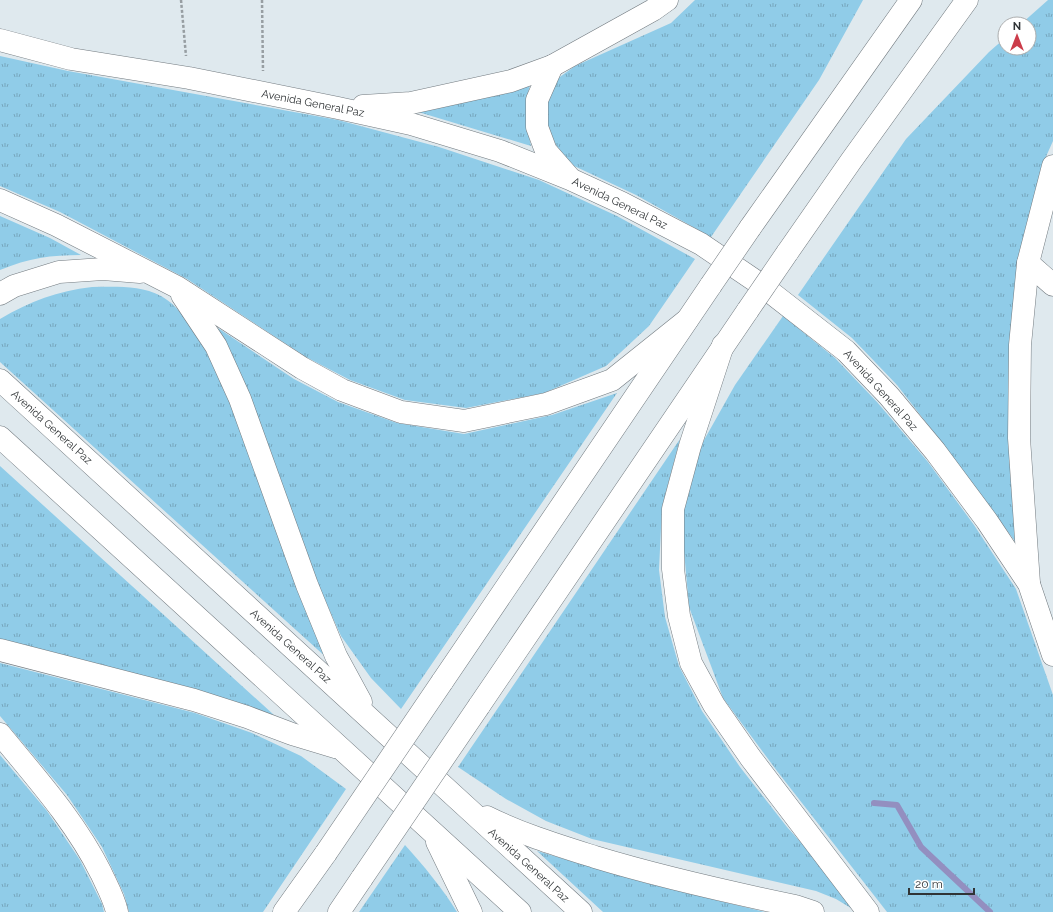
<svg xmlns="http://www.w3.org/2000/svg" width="1053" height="912" font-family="Raleway,sans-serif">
  <defs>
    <pattern id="grass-tufts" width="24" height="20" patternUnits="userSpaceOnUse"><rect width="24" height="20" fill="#90cce8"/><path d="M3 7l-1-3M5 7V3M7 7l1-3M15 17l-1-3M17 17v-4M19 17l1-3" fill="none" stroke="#76a6bd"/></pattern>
  </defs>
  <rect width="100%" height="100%" fill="#dfe9ee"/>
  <g fill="url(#grass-tufts)">
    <path d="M695,0H863L819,80L711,237L636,195L572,165L556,145L547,125V100L557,79L575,66L671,23Z"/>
    <path d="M1048,0H1053V141L1044,161L1017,544L942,443L897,385L852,338L798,295L906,139L989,52L1005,38V48H1029V24H1021Z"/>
    <path d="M0,56L68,71L338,120L439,147L539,180L617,216L695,259L649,326L606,366L544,393L466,408L405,400L350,380L306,357L187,279L60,212L0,186Z"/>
    <path d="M531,81C524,106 526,122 531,146L415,111Z"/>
    <path d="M0,216L50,238L81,255C51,255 29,258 0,270Z"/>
    <path d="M92,287C115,287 140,285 161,296C209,322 250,454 270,506C289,557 309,608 328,659L0,362V319C31,301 57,291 92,287Z"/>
    <path d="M783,316L835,358L877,402L928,462L974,525L1016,589L1053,695V912H887L777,771L723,698L689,607L681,517L699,449L735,385Z"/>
    <path d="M218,328L294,379L338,402L397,423L464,434L552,415L617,393L401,709L371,678L341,636L316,580L250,395Z"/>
    <path d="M680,439L662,507L659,570L665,617L679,666L702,711L740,767L787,827L859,907L854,910L836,899L816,891L592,839L546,821L506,799L458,767Z"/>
    <path d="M0,466L274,715L198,690L0,639Z"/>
    <path d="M0,663L195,713L252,733L301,756L346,789L263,912H129L124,894L102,847L67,795L0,716Z"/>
    <path d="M0,755L47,811L80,860L102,904L104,912H0Z"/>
    <path d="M405,845C424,866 442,888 457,912H359Z"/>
    <path d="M537,851L646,883L765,912H603Z"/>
  </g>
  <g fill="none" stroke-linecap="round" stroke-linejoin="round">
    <path stroke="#938fc0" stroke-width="6" d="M874,803L897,805L921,847L990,912"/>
    <g stroke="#737b80" stroke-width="23">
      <g id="minor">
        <path d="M0,40L71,59L189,78L338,108L411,124L500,151L570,179L622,203L701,244L760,284L846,351L889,396L935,451L987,521L1029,584L1053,655"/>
        <path d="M552,66L537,100V127L546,151L568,176"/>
        <path d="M363,106L411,103L511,81L552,66L653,10L667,0"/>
        <path d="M1028,263L1053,285"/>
        <path d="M1029,583L1019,438L1020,345L1028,263L1053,166"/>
      </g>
    </g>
    <g stroke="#737b80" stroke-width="23">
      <g id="highway">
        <path d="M0,200L56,225L177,287L302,368L342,390L401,412L464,421L546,404L612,380L687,320"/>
        <path d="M750,228L911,0"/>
        <path d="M787,253L851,161L967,0"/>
        <path d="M0,294L14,286L59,272L103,269L140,272"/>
        <path d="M182,295L216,346L240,399L307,585L336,656L361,702"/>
        <path d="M723,345L690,446L673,509V569L679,616L691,663L714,705L750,757L868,912"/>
        <path d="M0,380L581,912"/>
        <path d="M0,437L520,912"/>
        <path d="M0,650L194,700L247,717L292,734L335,747"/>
        <path d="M442,682L711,285"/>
        <path d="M479,706L748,310"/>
        <path d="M0,734C36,778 75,821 101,873C107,886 114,898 117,912"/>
        <path d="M487,817C521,834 557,845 595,857C661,877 728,892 795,906L813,912"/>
        <path d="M437,842L471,912"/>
        <path d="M284,912L326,853"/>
        <path d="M339,912L362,878"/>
      </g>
    </g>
    <g stroke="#979ea2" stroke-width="2.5" stroke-dasharray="3 2" stroke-linecap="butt">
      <path d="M181,0L186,56"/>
      <path d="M262,0L263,71"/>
    </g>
    <use href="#minor" stroke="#fff" stroke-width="22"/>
    <use href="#highway" stroke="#fff" stroke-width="22"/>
    <g stroke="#737b80" stroke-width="23" stroke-linecap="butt">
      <g id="highway-bridge">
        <path d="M711,285L750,228"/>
        <path d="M748,310L787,253"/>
        <path d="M326,853L442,682"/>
        <path d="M362,878L479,706"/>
      </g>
    </g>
    <use href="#highway-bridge" stroke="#fff" stroke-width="22"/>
  </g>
  <g text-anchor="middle" stroke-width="3" stroke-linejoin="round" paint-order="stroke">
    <g font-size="11" fill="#303436" stroke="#fff">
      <text transform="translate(313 103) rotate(11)" y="4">Avenida General Paz</text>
      <text transform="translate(620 203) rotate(26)" y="4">Avenida General Paz</text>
      <text transform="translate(881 390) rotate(48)" y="4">Avenida General Paz</text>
      <text transform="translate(52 427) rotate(42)" y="4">Avenida General Paz</text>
      <text transform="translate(291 646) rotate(42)" y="4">Avenida General Paz</text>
      <text transform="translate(529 865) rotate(42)" y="4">Avenida General Paz</text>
    </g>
  </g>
  <g transform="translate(1017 36)"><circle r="19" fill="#ffffff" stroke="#acaeaf"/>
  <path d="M0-3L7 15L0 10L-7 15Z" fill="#cc3c4a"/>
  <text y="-6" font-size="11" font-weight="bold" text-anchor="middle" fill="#303436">N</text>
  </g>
  <path d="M909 888v6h65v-6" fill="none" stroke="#303436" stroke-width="2"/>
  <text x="915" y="888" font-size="12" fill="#303436" stroke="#ffffff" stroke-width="3" paint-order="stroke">20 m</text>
</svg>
